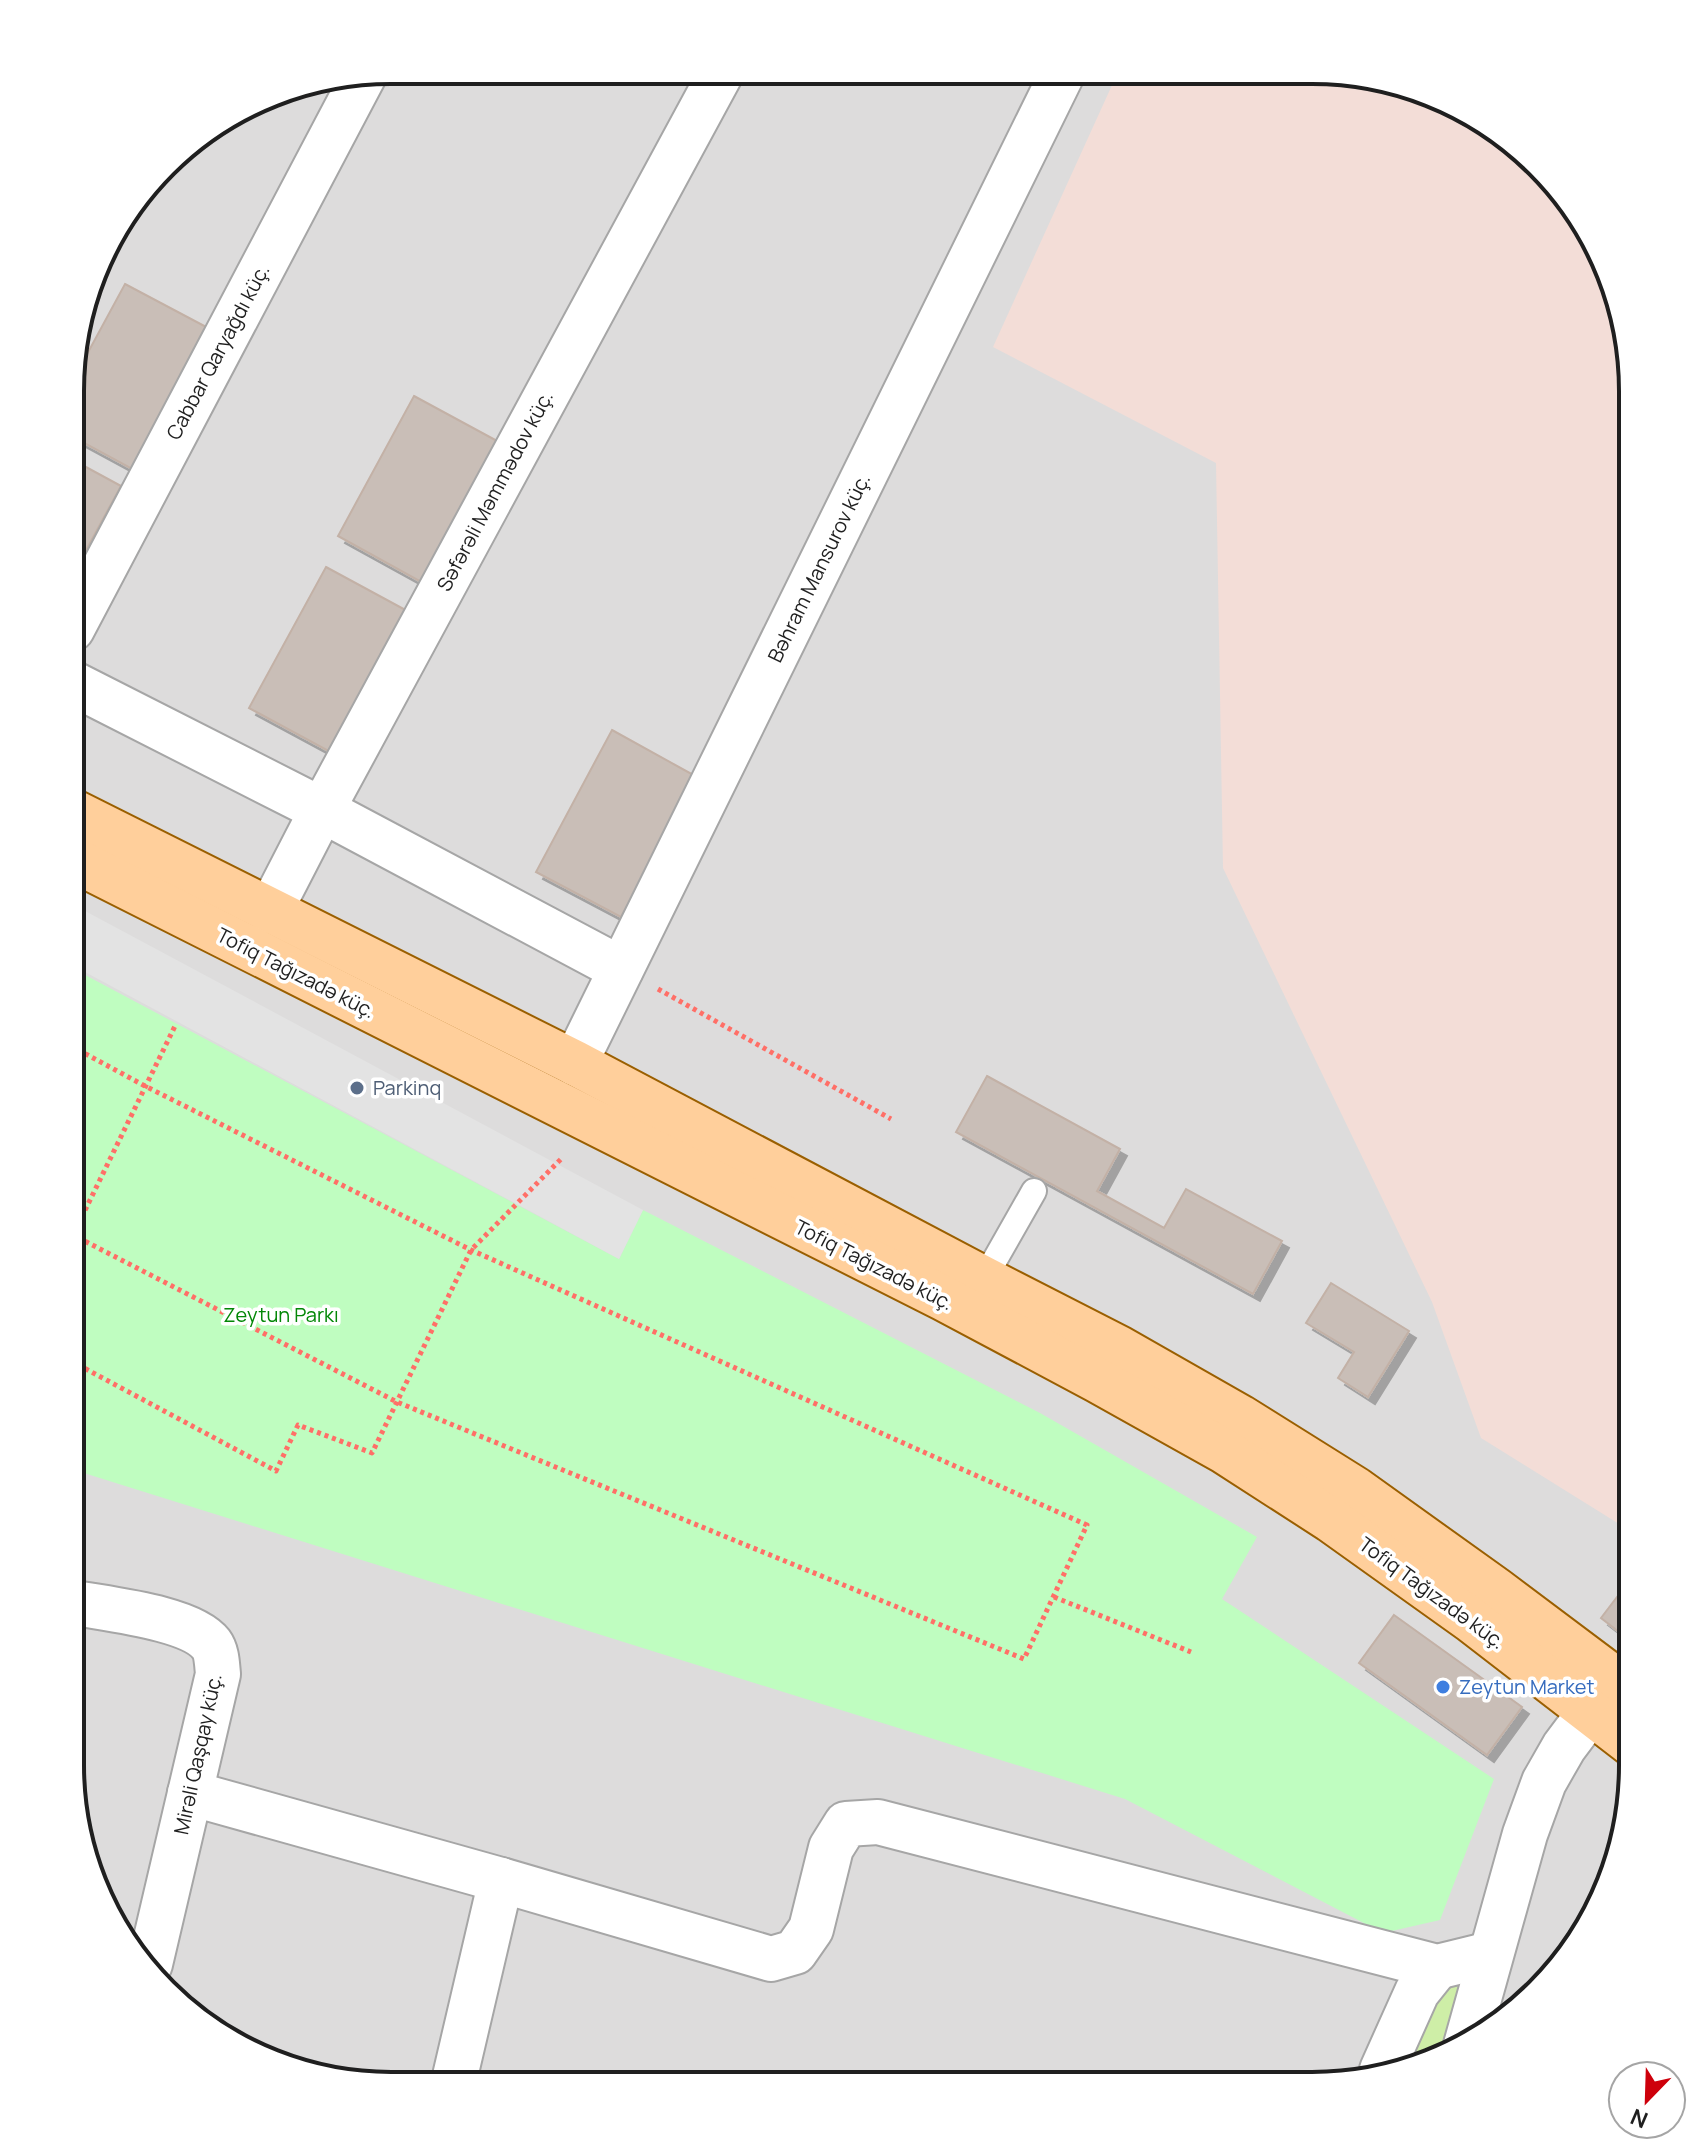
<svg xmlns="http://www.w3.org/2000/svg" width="1703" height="2156" font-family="Manrope,sans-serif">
  <defs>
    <filter id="shadow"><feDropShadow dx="7" dy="7" stdDeviation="0" flood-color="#0004"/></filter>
  </defs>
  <rect width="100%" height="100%" fill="#f1ece4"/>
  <path fill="#dddcdc" d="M391,70L1354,73L1491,124L1590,231L1622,308L1633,391L1632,1786L1616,1868L1579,1943L1472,2043L1333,2085H370L287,2069L213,2032L113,1925L81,1848L70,1765L73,349L113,231L180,149L287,87Z"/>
  <path fill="#f3ddd7" d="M1118,72L1354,73L1491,124L1590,231L1622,308L1633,391L1632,1532L1481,1438L1432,1302L1223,868L1216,463L993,347Z"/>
  <path fill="#ceeea7" d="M1458,1983L1462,2001L1448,2050L1408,2062L1443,1986Z"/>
  <path fill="#bffdc0" d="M72,968L619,1259L643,1210L1040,1413L1257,1537L1222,1599L1494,1779L1440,1920L1383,1933L1125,1799L71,1469Z"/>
  <path fill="#e3e3e3" d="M72,904L643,1210L619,1259L72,965Z"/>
  <g fill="#c9beb7" stroke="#c3b1a6" stroke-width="2" filter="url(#shadow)">
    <path d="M125,284L210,329L134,470L73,437V380Z"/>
    <path d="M414,396L499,442L423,583L338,536Z"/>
    <path d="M73,460L121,486L72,576Z"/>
    <path d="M326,567L411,613L334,754L249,708Z"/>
    <path d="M612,730L697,777L621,917L536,872Z"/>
    <path d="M987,1076L1120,1149L1097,1191L1164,1228L1186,1189L1282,1241L1253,1294L956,1132Z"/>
    <path d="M1331,1283L1409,1331L1368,1397L1338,1378L1354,1352L1306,1323Z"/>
    <path d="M1630,1580L1632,1582V1642L1601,1618Z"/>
    <path d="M1394,1615L1522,1707L1487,1755L1359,1663Z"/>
  </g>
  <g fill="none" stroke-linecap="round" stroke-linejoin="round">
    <g stroke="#a6a6a6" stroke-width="28">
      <path id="lane" d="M984,1279L1034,1191"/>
    </g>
    <g stroke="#a6a6a6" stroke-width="48">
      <g id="street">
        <path d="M72,629L364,75"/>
        <path d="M72,683L322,810L621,969"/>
        <path d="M270,911L322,810L722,71"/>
        <path d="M575,1063L1063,72"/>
        <path d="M70,1602C105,1609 190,1617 211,1644C217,1652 217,1665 218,1674L150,1964"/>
        <path d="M190,1793L501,1880"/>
        <path d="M1466,2045L1525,1834L1544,1782L1564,1747L1591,1711"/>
        <path d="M1382,2070L1417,1992L1437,1967"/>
        <path d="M453,2085L501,1880L771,1959L795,1952L811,1929L831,1848L846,1824L878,1822L1437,1967L1490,1954"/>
      </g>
    </g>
    <g stroke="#9a5f00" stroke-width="48">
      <g id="primary">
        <path d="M72,811L575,1063L984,1279L1119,1348L1240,1417L1355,1489L1496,1590L1632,1692"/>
        <path d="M72,859L943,1298L1097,1380L1224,1451L1331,1520L1471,1620L1632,1744"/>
      </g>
    </g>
    <g stroke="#ff6f67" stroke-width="5" stroke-dasharray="4 4" stroke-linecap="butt">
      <path d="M658,989L891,1119"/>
      <path d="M71,1234L397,1402L1024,1659L1087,1525L471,1250L145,1086L71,1046"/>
      <path d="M71,1239L176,1024"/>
      <path d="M71,1361L276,1471L298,1425L372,1453L471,1250L563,1157"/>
      <path d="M1054,1597L1191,1652"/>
    </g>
    <use href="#lane" stroke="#fff" stroke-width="24"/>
    <use href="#street" stroke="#fff" stroke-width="44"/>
    <use href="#primary" stroke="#ffcf9b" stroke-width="44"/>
  </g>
  <circle fill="#5c6f8a" stroke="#fff" stroke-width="3" cx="357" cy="1088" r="8"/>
  <circle fill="#3f7fe0" stroke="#fff" stroke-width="3" cx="1443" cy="1687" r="8"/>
  <g text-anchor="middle" stroke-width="7" stroke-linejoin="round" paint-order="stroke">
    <g font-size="20" fill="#1f1f1f" stroke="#fff">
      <text transform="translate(218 352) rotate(-62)" y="7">Cabbar Qaryağdı küç.</text>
      <text transform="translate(495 491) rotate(-62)" y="7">Səfərəli Məmmədov küç.</text>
      <text transform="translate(819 568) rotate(-64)" y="7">Bəhram Mansurov küç.</text>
      <text transform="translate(296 973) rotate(27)" y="7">Tofiq Tağızadə küç.</text>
      <text transform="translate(874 1265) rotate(27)" y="7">Tofiq Tağızadə küç.</text>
      <text transform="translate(1432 1593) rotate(36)" y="7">Tofiq Tağızadə küç.</text>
      <text transform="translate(198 1754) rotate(-78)" y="7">Mirəli Qaşqay küç.</text>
    </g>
    <g font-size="20" fill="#4e5e75" stroke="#fff" text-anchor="start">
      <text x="373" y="1095">Parkinq</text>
    </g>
    <g font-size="20" fill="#038707" stroke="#fff">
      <text x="281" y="1322">Zeytun Parkı</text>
    </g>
    <g font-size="20" fill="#366cbe" stroke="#fff" text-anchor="start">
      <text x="1459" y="1694">Zeytun Market</text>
    </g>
  </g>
  <path d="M0 0H1703V2156H0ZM391 84H1312A307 307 0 0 1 1619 391V1765A307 307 0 0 1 1312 2072H391A307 307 0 0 1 84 1765V391A307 307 0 0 1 391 84Z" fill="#fff" fill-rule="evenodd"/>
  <path fill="none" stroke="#1f1f1f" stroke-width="4" d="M391 84H1312A307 307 0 0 1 1619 391V1765A307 307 0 0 1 1312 2072H391A307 307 0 0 1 84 1765V391A307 307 0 0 1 391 84Z"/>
  <g transform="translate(1647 2100) rotate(203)"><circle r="38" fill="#ffffff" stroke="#a5a5a5" stroke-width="2"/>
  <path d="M0-6L14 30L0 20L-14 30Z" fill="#ce000b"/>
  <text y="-12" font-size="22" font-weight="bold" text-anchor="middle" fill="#1f1f1f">N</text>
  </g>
</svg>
